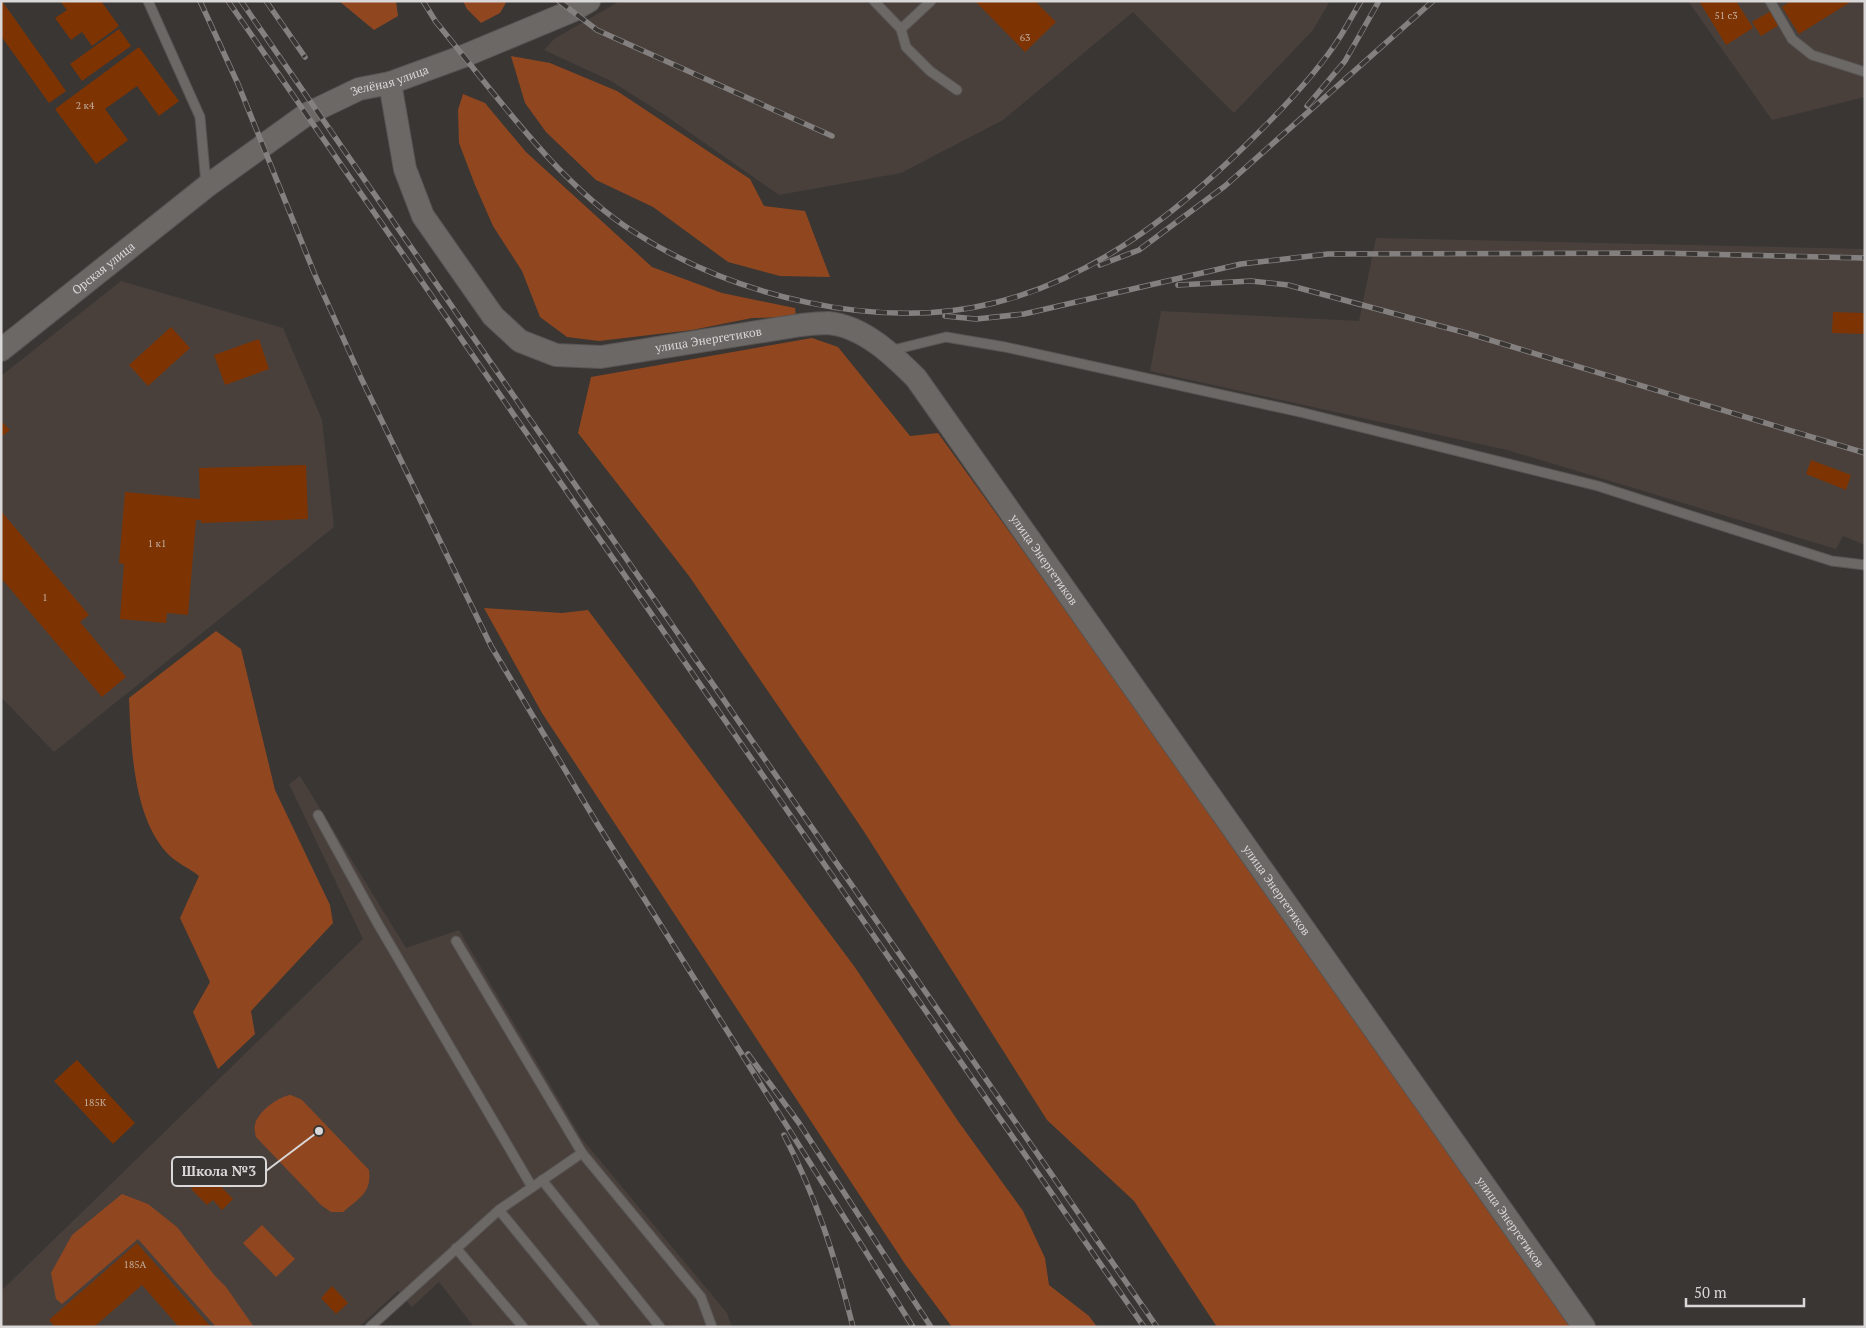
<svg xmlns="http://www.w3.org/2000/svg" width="1866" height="1328" font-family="'PT Serif',serif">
  <rect width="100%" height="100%" fill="#393634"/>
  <g fill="#49403c">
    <path d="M620,1H1330L1313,30L1234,113L1133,12L1003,120L901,173L779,195L666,116L611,81L544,50L554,39Z"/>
    <path d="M1688,1H1865V97L1772,120Z"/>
    <path d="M1376,238L1865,249V545L1843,536L1836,549L1507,450L1150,371L1161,311L1359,321Z"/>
    <path d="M121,281L283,328L322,420L334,527L54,752L1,697V376Z"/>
    <path d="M300,776L406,948L459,930L582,1139L727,1313L732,1327H474L439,1282L412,1307L398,1291L359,1327H1V1291L363,939L289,784Z"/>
  </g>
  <g fill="#904720">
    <path d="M339,1H396L398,16L374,30Z"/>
    <path d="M463,1H507L500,13L481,23L467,9Z"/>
    <path d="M511,56L550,63L617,91L750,179L764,206L805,211L830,277L780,276L728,262L653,207L596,180L546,132L525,103Z"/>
    <path d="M463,94L485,103L526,152L652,267L722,293L795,308L796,317L752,318L692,330L599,341L567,337L540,317L522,271L493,226L475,185L459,143L458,110Z"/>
    <path d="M812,338L838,347L910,436L938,433L1340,990L1574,1327H1217L1134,1201L1047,1120L863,830L689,576L578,433L591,377Z"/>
    <path d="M484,608L562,613L588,610L854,966L958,1121L1023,1211L1045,1258L1049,1285L1089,1316L1097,1327H952L905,1264L542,713Z"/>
    <path d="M216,631L241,649L275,790L330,905L333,923L251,1011L255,1034L218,1069L193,1012L210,982L180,918L199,876C189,868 175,862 167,853C133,816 131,746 129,698Z"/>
    <path d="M291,1095L302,1100L369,1170C372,1193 359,1198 343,1212H331L321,1205L256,1137C255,1133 254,1129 255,1125C257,1112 279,1096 291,1095Z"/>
    <path d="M122,1194L148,1204L177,1227L215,1276L226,1287L254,1327H216L138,1239L62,1304L56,1299L51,1273L72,1235Z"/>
    <path d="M262,1225L295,1259L276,1277L243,1243Z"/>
  </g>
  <g fill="#7e3402">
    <path d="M2,1L66,91L49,103L1,36Z"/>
    <path d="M60,1H101L119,26L92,46L82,32L71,40L55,18L67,10Z"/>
    <path d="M975,1H1035L1056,22L1025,52Z"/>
    <path d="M1699,1H1736L1753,28L1726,45Z"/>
    <path d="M1791,1H1852L1799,34L1782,7Z"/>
    <path d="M1771,11L1779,25L1761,36L1752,22Z"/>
    <path d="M119,29L131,46L82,81L70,64Z"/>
    <path d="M139,47L179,101L159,116L137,86L105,109L128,140L96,164L55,109Z"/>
    <path d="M1833,312L1865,313V334L1832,333Z"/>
    <path d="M171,327L190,348L148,386L129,365Z"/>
    <path d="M259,339L269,369L225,385L214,355Z"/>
    <path d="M1,421L10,430L1,437Z"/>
    <path d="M1811,460L1851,475L1846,490L1806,474Z"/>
    <path d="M306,465L308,519L201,523V520H196L188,615L167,613L166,623L120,619L124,564L119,563L125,492L200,499L199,468Z"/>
    <path d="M1,511L89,615L80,622L126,677L102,697L1,578Z"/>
    <path d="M77,1060L135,1123L113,1144L54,1081Z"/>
    <path d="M208,1173L233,1199L222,1210L213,1200L207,1205L191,1189Z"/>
    <path d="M137,1243L211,1327H179L142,1285L94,1327H55L49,1320Z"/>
    <path d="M332,1286L348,1303L336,1314L321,1298Z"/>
  </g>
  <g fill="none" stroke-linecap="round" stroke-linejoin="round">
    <g stroke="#585554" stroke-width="11">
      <g id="service">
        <path d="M148,1L200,117L206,184"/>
        <path d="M874,1L901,29L906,47L930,71L957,90"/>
        <path d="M1770,1L1792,39L1812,55L1865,72"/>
        <path d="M901,29L931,1"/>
        <path d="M889,351L946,337L1005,347L1300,412L1598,486L1832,561L1865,565"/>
        <path d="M318,815L378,924L532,1187"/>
        <path d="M456,941L582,1153L701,1297L712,1327"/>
        <path d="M542,1180L660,1327"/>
        <path d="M499,1210L595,1327"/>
        <path d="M456,1248L523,1327"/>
        <path d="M370,1327L499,1210L582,1153"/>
      </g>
    </g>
    <g stroke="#585554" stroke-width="24">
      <g id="tertiary">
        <path id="s1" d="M390,83L405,169L423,216L493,316L520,341L556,355L601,357L801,325C810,324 819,323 828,323C863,326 893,355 916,378L1584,1327"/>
        <path id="s2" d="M1,350L207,186L307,114L359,89L390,83L464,56L572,11L589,1"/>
      </g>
    </g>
    <use href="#service" stroke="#6b6866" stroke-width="9"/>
    <use href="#tertiary" stroke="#6b6866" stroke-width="22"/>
    <g stroke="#83807f" stroke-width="5.5">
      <g id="rail">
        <path d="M200,1L238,84L315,275L361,378L491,646L598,825L913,1327"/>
        <path d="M228,1L1144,1327"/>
        <path d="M241,1L1157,1327"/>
        <path d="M266,1L305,57"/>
        <path d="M423,1L436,22C493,91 558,184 634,232C733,296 877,332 994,303C1100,277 1187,205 1262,129C1288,103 1313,76 1334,46C1344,32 1352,16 1361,1"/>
        <path d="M559,1L597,30L832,136"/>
        <path d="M1307,106L1345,61L1379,1"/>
        <path d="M1100,265L1139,250L1225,186L1433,1"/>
        <path d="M1178,285L1251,281L1288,285L1470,334L1865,453"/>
        <path d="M945,316L976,319L1024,314L1241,264L1328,254L1659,253L1865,258"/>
        <path d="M748,1054L799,1123L931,1327"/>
        <path d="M784,1135C816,1196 836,1260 853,1327"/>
      </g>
    </g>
    <use href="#rail" stroke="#393634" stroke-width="4" stroke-dasharray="11" stroke-linecap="butt"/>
  </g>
  <g text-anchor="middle" stroke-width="4" stroke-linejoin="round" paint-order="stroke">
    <g font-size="10" fill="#c2aea2">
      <text x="1726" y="19">51 с3</text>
      <text x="1025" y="41">63</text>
      <text x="85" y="109">2 к4</text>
      <text x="157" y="547">1 к1</text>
      <text x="45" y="601">1</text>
      <text x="95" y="1106">185К</text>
      <text x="135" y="1268">185А</text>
    </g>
    <g font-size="12" fill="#d9d7d7" stroke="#393634">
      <text dy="4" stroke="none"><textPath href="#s2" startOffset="476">Зелёная улица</textPath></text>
      <text dy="4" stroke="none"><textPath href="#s2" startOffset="131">Орская улица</textPath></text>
      <text dy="4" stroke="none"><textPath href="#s1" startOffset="489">улица Энергетиков</textPath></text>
      <text dy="4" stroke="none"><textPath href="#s1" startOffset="938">улица Энергетиков</textPath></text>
      <text dy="4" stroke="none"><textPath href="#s1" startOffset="1342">улица Энергетиков</textPath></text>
      <text dy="4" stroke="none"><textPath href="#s1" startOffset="1748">улица Энергетиков</textPath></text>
    </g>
  </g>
  <path fill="none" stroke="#d9d7d7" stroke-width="2" d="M319 1131L266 1171"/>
  <circle fill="#d9d7d7" stroke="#393634" stroke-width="2" cx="319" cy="1131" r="5"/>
  <rect fill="#393634" stroke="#d9d7d7" stroke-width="2" x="172" y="1157" width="94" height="29" rx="5"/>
  <g font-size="14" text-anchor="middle" font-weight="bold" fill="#d9d7d7">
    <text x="219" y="1176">Школа №3</text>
  </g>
  <rect width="1866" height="1328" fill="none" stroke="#d9d7d7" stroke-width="5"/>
  <path d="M1686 1298v8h118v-8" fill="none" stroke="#d9d7d7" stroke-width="2.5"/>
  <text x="1694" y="1298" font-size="15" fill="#d9d7d7" stroke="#393634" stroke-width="4" paint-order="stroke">50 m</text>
</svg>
